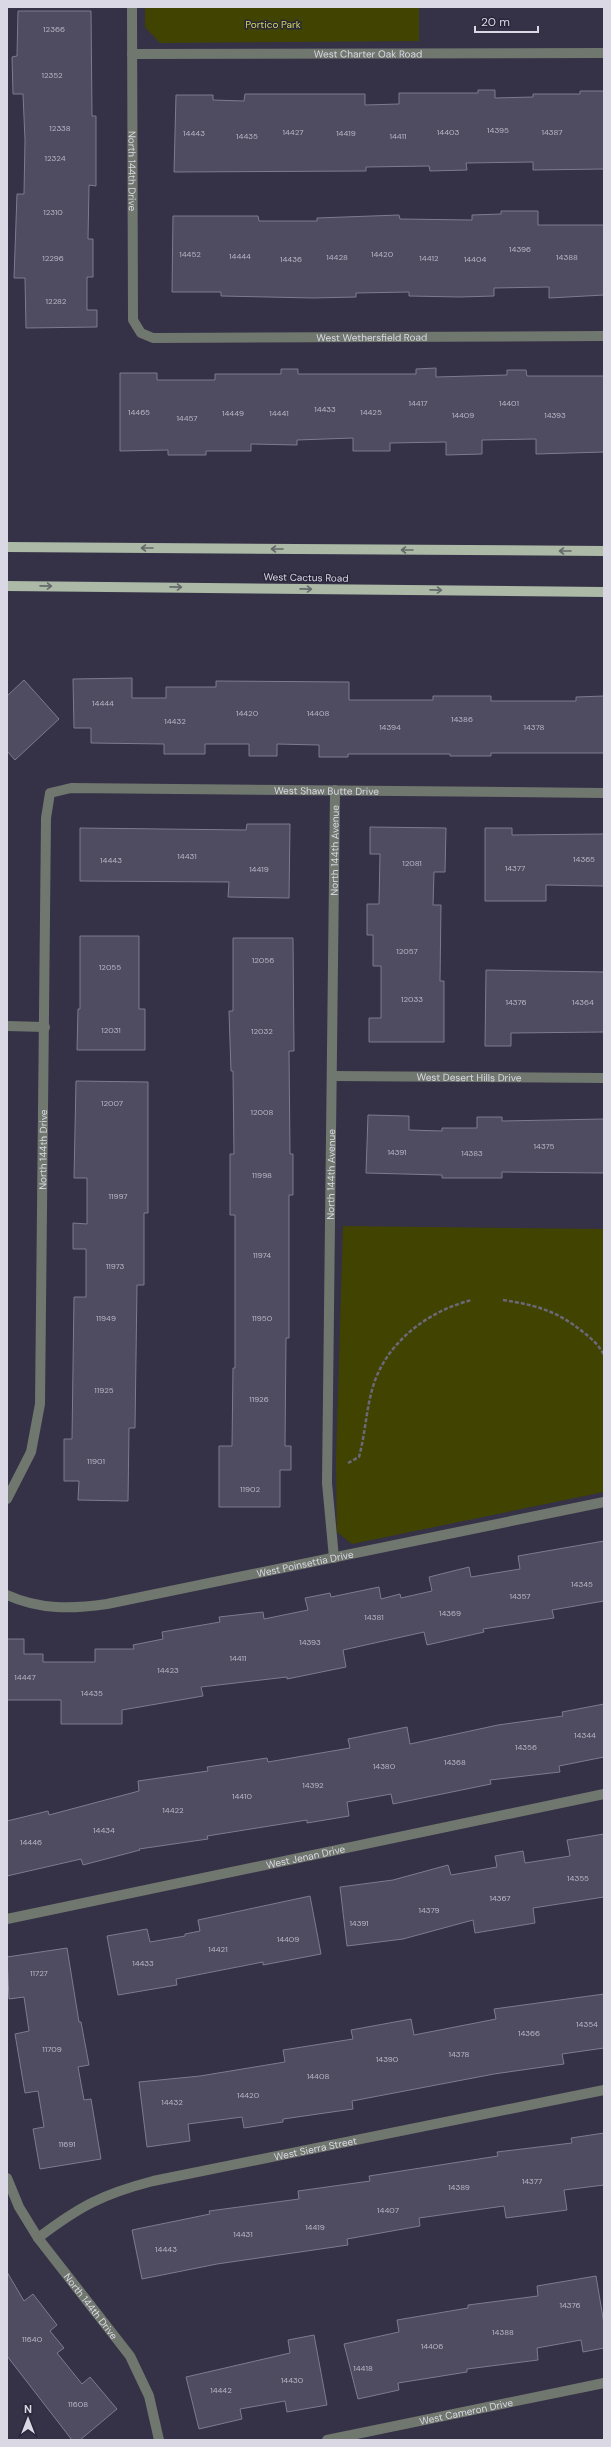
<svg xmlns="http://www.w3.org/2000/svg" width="611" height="2447" font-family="'DM Sans',sans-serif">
  <rect width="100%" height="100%" fill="#353146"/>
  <g fill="#414401">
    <path d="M145,7H419V41L160,43L145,27Z"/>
    <path d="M343,1226L604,1229V1492L352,1544L337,1532L336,1461Z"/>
  </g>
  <g fill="#4f4c61" stroke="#7d7a91">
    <path d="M18,11H91L92,116H96V186L89,185L88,239H93V277H87V310H97V327L26,328L25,278H14L17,194H24L25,140L23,94H13L12,57L17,56Z"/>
    <path d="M478,90H495V98L533,97V94H580V91H604V169L533,170V162L466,163L467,170L430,171L429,166L366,167V171L174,172L176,95H213V100L244,101L245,94H365V105L399,104V93H478Z"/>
    <path d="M501,211H538V225H604V295L549,298V287L494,288V296L460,297L409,296V292L356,293V297L313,298L221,296V292H172L173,216H258L259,221H317V218L399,215L400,219L472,220V215L501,214Z"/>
    <path d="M436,368V377L507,375V370H526L527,376H604V452L536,454V439L482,440V454L446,455V442L390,443V451H353V438L297,440V445L251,444V451H206V455H168V450L120,451V373H157V380H215V374H281V369H298V374H416V369Z"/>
    <path d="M132,678V698H166V687H216V681L349,682V700H433V696H491V701H576V697L604,696V753H491V756H450V754H348V757H319V745L277,744V756H249V744H205V754H164V744L91,743V728H74L73,679Z"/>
    <path d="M24,680L59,719L15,760L7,751V696Z"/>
    <path d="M247,824H290L289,898L228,897L229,882L80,881V828L246,830Z"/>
    <path d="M370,827L446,828L445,872H434L433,905H441L440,981H444V1042H369V1018H381V966H373V935H367V904H379L380,854H370Z"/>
    <path d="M485,828H512V835L604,834V886L546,885V901H485Z"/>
    <path d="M80,936H139V1009H145V1050H77L78,1009H80Z"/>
    <path d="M233,938H293L294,1051H289L290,1154H293V1195H289V1338H286L285,1446H291V1470H280V1507H219V1446H232L233,1368H235V1215H230V1154H234L233,1071H231L229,1011H233Z"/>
    <path d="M486,970L604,972V1032L511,1033V1046H485Z"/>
    <path d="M76,1081L148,1082V1213H144V1285H137L135,1428H129L128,1501L78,1500L79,1481H64V1439H72L74,1297H86V1249H73V1223L87,1224V1178H74Z"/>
    <path d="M368,1115L409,1116V1130L442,1131V1128H477V1117H502V1121L604,1119V1173L502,1172V1178H442V1175L366,1173Z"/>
    <path d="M604,1541V1601L552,1610L554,1618L483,1629L484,1632L427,1645L424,1632L343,1650L346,1667L287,1679V1677L201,1687L203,1696L122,1710V1724H61V1700H7V1639H24V1654H43V1662H95V1649H134L133,1645L163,1639L162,1632L220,1622L219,1617L263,1612L264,1619L308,1610L305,1598L330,1593L331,1597L379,1587L381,1599L400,1594L401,1598L432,1591L429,1577L469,1567L471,1577L520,1569L518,1556Z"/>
    <path d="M604,1704V1757L559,1766L560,1772L490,1780L491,1784L393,1804L391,1794L347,1802L349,1816L307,1823V1820L207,1836L208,1839L139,1849L140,1850L83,1865L81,1859L7,1876V1821L48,1811L49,1815L139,1791L138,1781L208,1771L207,1767L267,1758L268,1762L350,1748L348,1739L407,1727L410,1744L498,1725L563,1716L562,1712Z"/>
    <path d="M604,1834V1897L533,1908L535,1923L475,1933L473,1920L403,1939L347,1946L340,1887L393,1880L448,1865L451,1875L497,1867L495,1856L523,1851L525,1863L570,1856L567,1840Z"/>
    <path d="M310,1896L321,1954L263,1965V1962L176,1979L177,1985L118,1995L107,1936L147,1929L150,1942L185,1936V1934L200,1931L198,1920Z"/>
    <path d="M67,1948L79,2022H81L89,2065L78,2067L84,2100L91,2099L101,2159L40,2169L33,2129L44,2127L38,2091L25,2093L15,2034L29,2031L24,1997L9,1999L7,1957Z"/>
    <path d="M604,1994V2048L562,2054L564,2064L494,2074L352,2101L353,2109L283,2119V2122L244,2128L242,2117L188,2124L190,2141L147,2147L139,2082L200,2076L285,2062L283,2050L353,2039L351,2030L411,2019L414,2035L496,2019L494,2009Z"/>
    <path d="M604,2133V2185L564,2190L567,2210L506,2218L504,2206L419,2218L420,2226L347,2239L348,2245L217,2264L142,2279L132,2230L210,2214L209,2211L299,2199L298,2191L370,2181L369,2176L498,2156L497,2152L572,2143L571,2138Z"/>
    <path d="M7,2272L24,2301L33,2294L57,2325L50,2331L64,2348L57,2353L82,2384L90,2377L117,2409L80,2440H72L7,2356Z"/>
    <path d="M596,2276L604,2324V2348L583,2352L581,2340L537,2348L538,2360L467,2369V2372L398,2383L399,2390L358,2399L344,2344L399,2332L397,2320L468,2308V2305L538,2296L537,2286Z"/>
    <path d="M314,2335L327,2405L287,2412L285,2401L240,2409L242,2419L199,2429L186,2377L290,2353L288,2340Z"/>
  </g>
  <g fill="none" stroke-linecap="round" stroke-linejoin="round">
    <g stroke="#6b687a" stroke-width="2.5" stroke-dasharray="4 2" stroke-linecap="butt">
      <path d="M503,1300C536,1305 557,1311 583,1332C591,1338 599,1345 604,1355"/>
      <path d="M348,1463L359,1457C365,1435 366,1412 372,1390C384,1344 427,1311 472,1300"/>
    </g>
    <g stroke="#70776e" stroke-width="10">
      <path id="s1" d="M132,7L133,320L141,333L153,338L604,336"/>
      <path id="s2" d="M132,54L604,53"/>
      <path d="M7,1026L45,1027"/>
      <path id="s3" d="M333,1076L604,1078"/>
      <path id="s4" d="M7,1499L31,1452L40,1404L46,818L50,793L71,788L604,793"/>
      <path id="s5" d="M334,1558L327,1483L335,790"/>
      <path id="s6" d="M7,1595C40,1610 72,1609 107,1604L604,1502"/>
      <path id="s7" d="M7,1919L604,1794"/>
      <path id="s8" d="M7,2178L19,2207L38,2238L130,2356L149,2396L159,2440"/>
      <path id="s9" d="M38,2238C80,2206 103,2194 153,2181L604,2090"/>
      <path id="s10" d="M327,2440L604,2383"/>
    </g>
    <g stroke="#abb9a6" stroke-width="10">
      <path d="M7,547L604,551"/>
      <path d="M7,586L604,592"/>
    </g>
  </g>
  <defs><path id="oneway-shaft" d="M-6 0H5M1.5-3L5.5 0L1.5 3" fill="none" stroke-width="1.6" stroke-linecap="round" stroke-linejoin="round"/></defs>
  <g stroke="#65696b">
    <use href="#oneway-shaft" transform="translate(147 548) rotate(-180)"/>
    <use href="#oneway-shaft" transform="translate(277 549) rotate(-180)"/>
    <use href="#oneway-shaft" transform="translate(407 550) rotate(-180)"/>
    <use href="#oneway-shaft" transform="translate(565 551) rotate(-180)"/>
    <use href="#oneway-shaft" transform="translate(46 586) rotate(1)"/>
    <use href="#oneway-shaft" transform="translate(176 587) rotate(1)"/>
    <use href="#oneway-shaft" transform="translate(306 589) rotate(1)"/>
    <use href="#oneway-shaft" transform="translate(436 590) rotate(1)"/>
  </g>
  <g text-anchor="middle" stroke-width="3" stroke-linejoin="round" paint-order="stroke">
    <g font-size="8" fill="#b7b5c4">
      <text x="54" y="32">12366</text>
      <text x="52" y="78">12352</text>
      <text x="60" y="131">12338</text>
      <text x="498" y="133">14395</text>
      <text x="293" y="135">14427</text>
      <text x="448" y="135">14403</text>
      <text x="552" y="135">14387</text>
      <text x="194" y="136">14443</text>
      <text x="346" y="136">14419</text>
      <text x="247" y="139">14435</text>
      <text x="398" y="139">14411</text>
      <text x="55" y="161">12324</text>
      <text x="53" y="215">12310</text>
      <text x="520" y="252">14396</text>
      <text x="190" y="257">14452</text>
      <text x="382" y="257">14420</text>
      <text x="240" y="259">14444</text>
      <text x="337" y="260">14428</text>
      <text x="567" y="260">14388</text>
      <text x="53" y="261">12296</text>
      <text x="429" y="261">14412</text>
      <text x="291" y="262">14436</text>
      <text x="475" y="262">14404</text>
      <text x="56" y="304">12282</text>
      <text x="418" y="406">14417</text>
      <text x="509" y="406">14401</text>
      <text x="325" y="412">14433</text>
      <text x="139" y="415">14465</text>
      <text x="371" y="415">14425</text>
      <text x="233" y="416">14449</text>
      <text x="279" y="416">14441</text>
      <text x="463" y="418">14409</text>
      <text x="555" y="418">14393</text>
      <text x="187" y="421">14457</text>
      <text x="103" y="706">14444</text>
      <text x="247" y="716">14420</text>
      <text x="318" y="716">14408</text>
      <text x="462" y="722">14386</text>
      <text x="175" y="724">14432</text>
      <text x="390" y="730">14394</text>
      <text x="534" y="730">14378</text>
      <text x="187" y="859">14431</text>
      <text x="584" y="862">14365</text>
      <text x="111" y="863">14443</text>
      <text x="412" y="866">12081</text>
      <text x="515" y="871">14377</text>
      <text x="259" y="872">14419</text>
      <text x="407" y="954">12057</text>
      <text x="263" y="963">12056</text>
      <text x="110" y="970">12055</text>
      <text x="412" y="1002">12033</text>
      <text x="516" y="1005">14376</text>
      <text x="583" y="1005">14364</text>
      <text x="111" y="1033">12031</text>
      <text x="262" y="1034">12032</text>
      <text x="112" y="1106">12007</text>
      <text x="262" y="1115">12008</text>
      <text x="544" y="1149">14375</text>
      <text x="397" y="1155">14391</text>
      <text x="472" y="1156">14383</text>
      <text x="262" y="1178">11998</text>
      <text x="118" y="1199">11997</text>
      <text x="262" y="1258">11974</text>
      <text x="115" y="1269">11973</text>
      <text x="106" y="1321">11949</text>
      <text x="262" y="1321">11950</text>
      <text x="104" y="1393">11925</text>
      <text x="259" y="1402">11926</text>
      <text x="96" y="1464">11901</text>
      <text x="250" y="1492">11902</text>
      <text x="582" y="1587">14345</text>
      <text x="520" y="1599">14357</text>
      <text x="450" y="1616">14369</text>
      <text x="374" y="1620">14381</text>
      <text x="310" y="1645">14393</text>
      <text x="238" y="1661">14411</text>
      <text x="168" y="1673">14423</text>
      <text x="25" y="1680">14447</text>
      <text x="92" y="1696">14435</text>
      <text x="585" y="1738">14344</text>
      <text x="526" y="1750">14356</text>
      <text x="455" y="1765">14368</text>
      <text x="384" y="1769">14380</text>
      <text x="313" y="1788">14392</text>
      <text x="242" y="1799">14410</text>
      <text x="173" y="1813">14422</text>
      <text x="104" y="1833">14434</text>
      <text x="31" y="1845">14446</text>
      <text x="578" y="1881">14355</text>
      <text x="500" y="1901">14367</text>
      <text x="429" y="1913">14379</text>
      <text x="359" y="1926">14391</text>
      <text x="288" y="1942">14409</text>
      <text x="218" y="1952">14421</text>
      <text x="143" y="1966">14433</text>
      <text x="39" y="1976">11727</text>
      <text x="587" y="2027">14354</text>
      <text x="529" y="2036">14366</text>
      <text x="52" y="2052">11709</text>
      <text x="459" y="2057">14378</text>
      <text x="387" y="2062">14390</text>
      <text x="318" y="2079">14408</text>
      <text x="248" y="2098">14420</text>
      <text x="172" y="2105">14432</text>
      <text x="67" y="2147">11691</text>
      <text x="532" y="2184">14377</text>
      <text x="459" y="2190">14389</text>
      <text x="388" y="2213">14407</text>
      <text x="315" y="2230">14419</text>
      <text x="243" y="2237">14431</text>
      <text x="166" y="2252">14443</text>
      <text x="570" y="2308">14376</text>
      <text x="503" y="2335">14388</text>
      <text x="32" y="2342">11640</text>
      <text x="432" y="2349">14406</text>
      <text x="363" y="2371">14418</text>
      <text x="292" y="2383">14430</text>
      <text x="221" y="2393">14442</text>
      <text x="78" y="2407">11608</text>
    </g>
    <g font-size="10" fill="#cfd65a" stroke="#2b273b">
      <text x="273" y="28">Portico Park</text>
    </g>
    <g font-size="10" fill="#dad8e5" stroke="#2b273b">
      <text dy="4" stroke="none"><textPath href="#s2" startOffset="236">West Charter Oak Road</textPath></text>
      <text dy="4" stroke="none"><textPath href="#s1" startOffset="164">North 144th Drive</textPath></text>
      <text dy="4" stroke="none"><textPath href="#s1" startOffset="560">West Wethersfield Road</textPath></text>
      <text transform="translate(306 577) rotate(1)" y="4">West Cactus Road</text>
      <text dy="4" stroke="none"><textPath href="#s4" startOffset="990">West Shaw Butte Drive</textPath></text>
      <text dy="4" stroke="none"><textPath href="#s5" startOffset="708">North 144th Avenue</textPath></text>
      <text dy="4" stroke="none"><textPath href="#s3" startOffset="136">West Desert Hills Drive</textPath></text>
      <text dy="4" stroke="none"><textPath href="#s4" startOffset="356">North 144th Drive</textPath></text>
      <text dy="4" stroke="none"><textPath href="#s5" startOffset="384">North 144th Avenue</textPath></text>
      <text dy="4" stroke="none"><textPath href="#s6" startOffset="304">West Poinsettia Drive</textPath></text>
      <text dy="4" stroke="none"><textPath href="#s7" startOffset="305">West Jenan Drive</textPath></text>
      <text dy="4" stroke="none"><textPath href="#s9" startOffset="295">West Sierra Street</textPath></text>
      <text dy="4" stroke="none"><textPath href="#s8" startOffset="154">North 144th Drive</textPath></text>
      <text dy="4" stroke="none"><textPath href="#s10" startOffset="142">West Cameron Drive</textPath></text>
    </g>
  </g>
  <rect width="611" height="2447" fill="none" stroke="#dad8e5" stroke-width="16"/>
  <g transform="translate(28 2419)" stroke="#2b273b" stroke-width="3" paint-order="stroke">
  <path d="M0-3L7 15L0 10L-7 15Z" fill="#dad8e5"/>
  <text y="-6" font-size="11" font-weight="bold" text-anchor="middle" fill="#dad8e5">N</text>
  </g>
  <path d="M475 26v6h63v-6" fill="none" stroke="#dad8e5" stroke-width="2"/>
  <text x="481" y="26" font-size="12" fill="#dad8e5" stroke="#2b273b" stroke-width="3" paint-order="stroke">20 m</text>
</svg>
